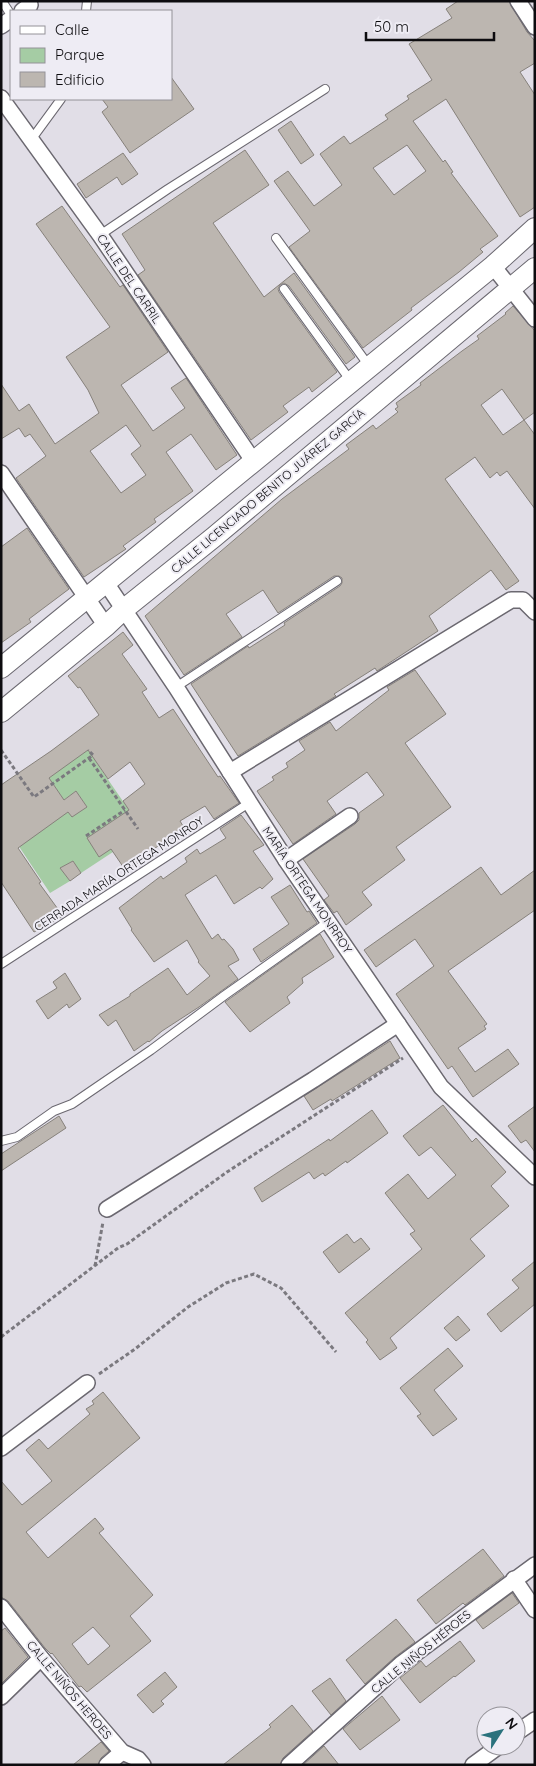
<svg xmlns="http://www.w3.org/2000/svg" width="536" height="1766" font-family="Quicksand,sans-serif">
  <rect width="100%" height="100%" fill="#e1dee7"/>
  <path fill="#a5cca4" d="M99,741L96,762L142,829L119,817L101,829L116,850L81,873L73,861L61,868L70,881L50,893L10,833L68,812L73,816L87,807L76,791L61,802L62,797L49,778Z"/>
  <g fill="#bcb6b0" stroke="#86817b" fill-rule="evenodd">
    <path d="M458,1H509L527,32L535,41V63L520,72L535,95V207L520,217L446,99L413,121L443,162L445,160L453,172L451,173L498,236L480,249L483,252L459,272L411,308L412,310L363,348L289,247L310,231L274,181L288,171L314,206L342,185L320,154L344,136L350,144L388,119L385,115L409,99L407,96L432,80L409,44L452,18L446,9ZM407,145L426,171L394,195L373,168Z"/>
    <path d="M171,77L194,109L130,153L102,112L108,107L102,99H171Z"/>
    <path d="M291,121L314,155L301,164L278,130Z"/>
    <path d="M245,150L269,185L213,223L264,297L294,273L355,357L346,364L289,286L284,283L280,285L278,289L279,292L337,372L312,392L309,387L283,406L288,412L251,440L138,275L145,270L122,234Z"/>
    <path d="M123,153L138,174L122,185L117,177L86,198L77,184Z"/>
    <path d="M62,206L120,287L123,285L168,352L121,385L153,431L185,408L171,388L186,378L237,455L216,470L191,434L166,452L193,491L154,519L156,522L123,546L126,549L84,577L16,478L46,456L30,434L25,437L19,428L1,439V384L19,411L29,404L55,444L99,413L88,390L66,357L110,327L36,224ZM126,425L141,446L131,454L146,475L121,493L90,451Z"/>
    <path d="M513,306L535,331V412L524,420L502,389L481,405L503,435L524,420L535,435V509L507,471L500,476L497,472L490,478L475,457L445,479L519,581L506,590L491,570L429,616L438,631L377,671L375,668L334,694L336,696L238,756L191,684L248,646L249,648L285,625L284,623L340,586L342,583V578L339,576H334L278,613L263,590L226,614L242,637L184,675L145,616L282,499L349,449L346,445L373,425L376,429L398,412L395,409L398,407L396,403L421,385L420,383L462,351L479,339L477,336L506,314L505,313Z"/>
    <path d="M27,528L69,589L29,619L31,622L1,643V547Z"/>
    <path d="M123,632L133,645L122,654L147,689L142,692L159,718L173,709L218,777L220,776L239,803L214,819L205,806L180,821L186,831L173,839L172,837L146,854L148,856L126,871L111,849L99,857L87,838L129,810L123,801L145,784L130,762L108,779L88,750L49,778L64,800L76,791L87,807L72,817L68,812L18,848L41,882L39,883L63,916L34,932L1,882V785L51,751L99,715L80,687L78,688L68,676Z"/>
    <path d="M415,670L446,714L405,743L451,807L396,847L405,860L362,892L372,905L346,925L337,911L334,913L324,900L329,896L303,859L355,824L359,820V813L384,795L367,772L327,801L336,814L293,844L257,791L274,780L272,777L288,767L286,763L305,750L299,741L330,722L336,731L389,690L387,687Z"/>
    <path d="M241,815L264,845L253,851L273,879L262,889L260,887L234,904L216,875L185,895L212,939L218,934L222,940L224,939L233,949L239,960L228,966L238,979L199,1007L162,1031L149,1042L148,1041L134,1051L116,1020L108,1026L99,1015L130,996V994L168,968L187,995L210,976L198,962L199,961L187,940L154,962L131,930L132,929L119,908L161,876L163,879L187,862L185,858L197,849L200,854L226,838L220,829Z"/>
    <path d="M73,861L81,873L70,881L60,868Z"/>
    <path d="M481,867L501,895L535,870V910L448,971L487,1024L484,1026L486,1029L458,1048L475,1072L508,1049L519,1064L473,1097L452,1066L448,1069L396,994L434,966L415,939L376,967L364,950Z"/>
    <path d="M290,885L307,912L309,911L317,923L261,962L253,949L289,924L271,897Z"/>
    <path d="M320,934L334,957L302,978L303,983L287,997L290,1003L250,1032L225,1002Z"/>
    <path d="M65,973L81,999L69,1008L67,1004L48,1019L36,1001L57,988L53,982Z"/>
    <path d="M390,1041L400,1058L332,1101L331,1099L313,1110L304,1096Z"/>
    <path d="M443,1105L472,1142L476,1138L506,1172L491,1186L509,1206L470,1239L485,1256L390,1338L397,1348L380,1360L366,1342L368,1340L345,1313L422,1249L410,1234L415,1231L385,1193L408,1174L428,1199L456,1175L431,1147L419,1156L403,1136Z"/>
    <path d="M535,1106V1152L526,1140L521,1143L508,1126Z"/>
    <path d="M372,1110L388,1133L347,1163L346,1161L325,1176L323,1173L314,1179L309,1172L262,1202L254,1188L329,1139L330,1141Z"/>
    <path d="M59,1116L66,1128L1,1171V1154Z"/>
    <path d="M347,1234L354,1243L361,1238L370,1249L339,1273L323,1252Z"/>
    <path d="M535,1261V1304L501,1332L487,1314L519,1288L512,1280Z"/>
    <path d="M458,1316L470,1330L456,1341L444,1328Z"/>
    <path d="M448,1348L463,1366L434,1390L457,1419L433,1436L417,1416L421,1414L400,1388Z"/>
    <path d="M103,1392L140,1438L26,1532L48,1558L95,1518L104,1529L99,1533L153,1595L130,1616L151,1641L87,1692L81,1686L79,1687L52,1653L51,1654L45,1648L8,1601L1,1597V1481L22,1505L52,1481L26,1450L39,1439L48,1449L90,1414L86,1409L94,1404L92,1401ZM93,1627L110,1646L88,1665L72,1644Z"/>
    <path d="M483,1549L504,1576L465,1605L463,1603L436,1624L417,1600Z"/>
    <path d="M512,1593L519,1603L483,1629L476,1620Z"/>
    <path d="M396,1619L415,1642L395,1657L365,1684L346,1660Z"/>
    <path d="M5,1628L28,1657L1,1684V1631Z"/>
    <path d="M460,1641L475,1661L455,1677L454,1676L420,1703L400,1678L421,1661L426,1667Z"/>
    <path d="M165,1672L177,1687L161,1701L164,1704L153,1713L137,1695Z"/>
    <path d="M330,1678L346,1701L331,1715L312,1691Z"/>
    <path d="M382,1696L400,1720L360,1750L343,1729Z"/>
    <path d="M292,1705L313,1731L283,1758L280,1765H223L271,1727L269,1725Z"/>
    <path d="M101,1742L109,1751L101,1758L98,1765H73Z"/>
    <path d="M324,1746L339,1765H303Z"/>
  </g>
  <g fill="none" stroke-linecap="round" stroke-linejoin="round">
    <g stroke="#6b6870" stroke-width="10">
      <g id="lane">
        <path d="M2,1L11,15"/>
        <path d="M86,11L87,1"/>
        <path d="M31,140L61,99"/>
        <path d="M100,235L168,189L325,89"/>
        <path d="M276,238L369,366"/>
        <path d="M284,289L350,380"/>
        <path d="M176,687L337,581"/>
        <path d="M1,964L249,803"/>
        <path d="M1,1141L17,1137L54,1111L72,1104L151,1050L225,995L328,922"/>
      </g>
    </g>
    <g stroke="#6b6870" stroke-width="18">
      <g id="street">
        <path d="M518,1L535,27"/>
        <path d="M22,11L30,5"/>
        <path d="M1,26L11,19"/>
        <path d="M1,98L100,235L254,462"/>
        <path d="M493,266L535,319"/>
        <path d="M1,473L106,626"/>
        <path d="M106,583L176,687L286,860L441,1087L535,1177"/>
        <path d="M230,772L511,600H523L535,612"/>
        <path d="M286,860L350,816"/>
        <path d="M107,1209L313,1080L398,1024"/>
        <path d="M1,1448L87,1383"/>
        <path d="M514,1579L535,1610"/>
        <path d="M1,1607L41,1658L122,1752L138,1759L143,1765"/>
        <path d="M1,1697L41,1658"/>
        <path d="M516,1733L535,1720"/>
        <path d="M107,1765L122,1752"/>
        <path d="M289,1765L401,1664L535,1565"/>
        <path d="M473,1765L499,1746"/>
      </g>
    </g>
    <g stroke="#6b6870" stroke-width="22">
      <g id="secondary">
        <path d="M1,668L493,266L535,228"/>
        <path d="M1,712L106,626L123,610L214,537L535,268"/>
      </g>
    </g>
    <g stroke="#7b797f" stroke-width="3" stroke-dasharray="4 2.5" stroke-linecap="butt">
      <path d="M1,750L34,797L93,755L88,750"/>
      <path d="M89,758L138,829"/>
      <path d="M86,836L125,810"/>
      <path d="M95,1266L103,1222"/>
      <path d="M1,1337L118,1248L127,1244L227,1172L403,1058"/>
      <path d="M99,1374L135,1349L188,1307L226,1283L254,1274L281,1288L336,1352"/>
    </g>
    <use href="#lane" stroke="#fff" stroke-width="8"/>
    <use href="#street" stroke="#fff" stroke-width="15"/>
    <use href="#secondary" stroke="#fff" stroke-width="20"/>
  </g>
  <g text-anchor="middle" stroke-width="4" stroke-linejoin="round" paint-order="stroke">
    <g font-size="12" fill="#0d0c0f" stroke="#eeecf4">
      <text transform="translate(129 279) rotate(56)" y="4">CALLE DEL CARRIL</text>
      <text transform="translate(268 491) rotate(-40)" y="4">CALLE LICENCIADO BENITO JUÁREZ GARCÍA</text>
      <text transform="translate(119 874) rotate(-33)" y="4">CERRADA MARÍA ORTEGA MONROY</text>
      <text transform="translate(307 890) rotate(56)" y="4">MARÍA ORTEGA MONRROY</text>
      <text transform="translate(421 1652) rotate(-39)" y="4">CALLE NIÑOS HÉROES</text>
      <text transform="translate(69 1690) rotate(50)" y="4">CALLE NIÑOS HEROES</text>
    </g>
  </g>
  <rect width="536" height="1766" fill="none" stroke="#0d0c0f" stroke-width="5"/>
  <rect x="10" y="10" width="162" height="90" fill="#eeecf4" stroke="#949298"/>
  <rect x="20" y="26" width="25" height="8" fill="#ffffff" stroke="#949298"/>
  <text x="55" y="35" font-size="15" fill="#0d0c0f">Calle</text>
  <rect x="20" y="48" width="25" height="15" fill="#a5cca4" stroke="#949298"/>
  <text x="55" y="60" font-size="15" fill="#0d0c0f">Parque</text>
  <rect x="20" y="72" width="25" height="15" fill="#bcb6b0" stroke="#949298"/>
  <text x="55" y="85" font-size="15" fill="#0d0c0f">Edificio</text>
  <g transform="translate(501 1731) rotate(54)"><circle r="24" fill="#eeecf4" stroke="#949298"/>
  <path d="M0-4L9 19L0 12L-9 19Z" fill="#2a727d"/>
  <text y="-8" font-size="14" font-weight="bold" text-anchor="middle" fill="#0d0c0f">N</text>
  </g>
  <path d="M366 32v8h128v-8" fill="none" stroke="#0d0c0f" stroke-width="2.5"/>
  <text x="374" y="32" font-size="15" fill="#0d0c0f" stroke="#eeecf4" stroke-width="4" paint-order="stroke">50 m</text>
</svg>
